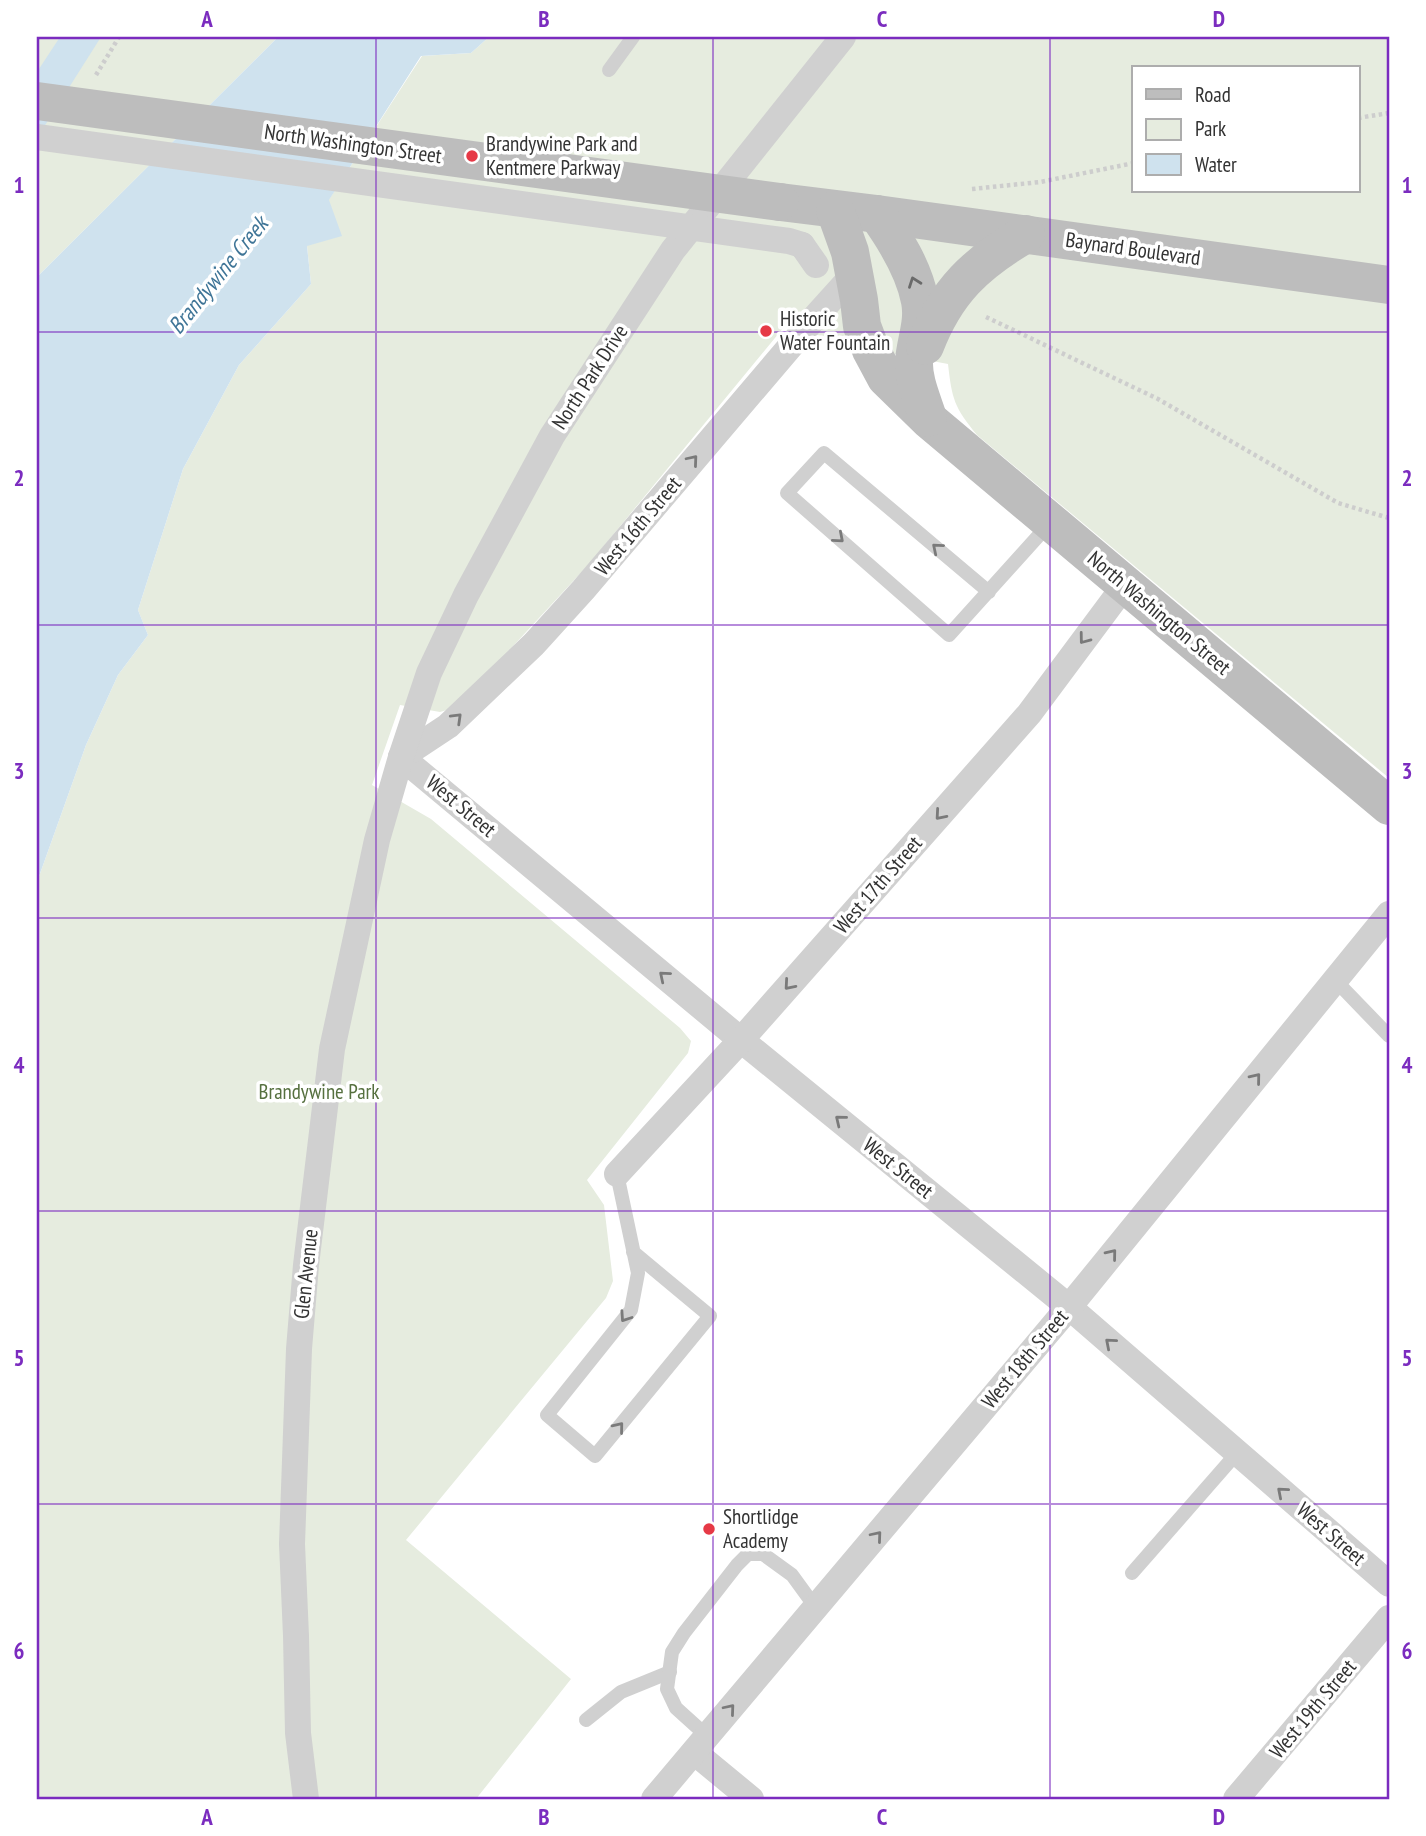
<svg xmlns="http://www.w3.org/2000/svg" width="1426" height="1836" font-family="'PT Sans Narrow',sans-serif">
  <rect width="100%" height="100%" fill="#fff"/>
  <g fill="#e6ecdf" fill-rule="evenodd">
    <path d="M37,37H278L37,277Z"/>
    <path d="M489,37H1389V778L977,435C954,407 952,399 948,364L895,354L784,327L589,564L501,659L447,710L440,712L400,705L372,785L431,819L680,1028L691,1041L688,1053L587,1180L604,1205L613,1281L606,1298L406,1540L571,1679L476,1799H37V882L86,745L118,675L148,635L138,610L183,469L239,365L311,284L307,246L328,201L422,56L471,53ZM1134,68H1358V191H1134Z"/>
  </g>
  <g fill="#cfe2ee">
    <path d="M60,37H101L37,138V72Z"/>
    <path d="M278,37H489L471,53L421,56L329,200L342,236L307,246L311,284L239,365L183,469L138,610L148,635L118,675L86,745L37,882V277Z"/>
  </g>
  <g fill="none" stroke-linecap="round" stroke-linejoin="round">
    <g stroke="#cdcdcd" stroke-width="4.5" stroke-dasharray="3.5 3.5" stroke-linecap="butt">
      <path d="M96,75L119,37"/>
      <path d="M1358,118L1389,113"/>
      <path d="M972,189L1040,182L1134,163"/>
      <path d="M986,317L1158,399L1338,503L1389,518"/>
    </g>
    <g stroke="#d0d0d0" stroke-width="14">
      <path d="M609,70L633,37"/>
      <path d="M989,592L824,453L787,493L949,635L1050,523"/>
      <path d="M1335,980L1389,1036"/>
      <path d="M617,1174L638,1273L631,1310L547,1415L595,1456L710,1316L633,1252"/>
      <path d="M1132,1573L1237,1453"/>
      <path d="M586,1720L621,1692L670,1672"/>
      <path d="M707,1736L676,1708L667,1689L672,1652L684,1633L737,1565L748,1554H763L792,1575L816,1608"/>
    </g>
    <g stroke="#d0d0d0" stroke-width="26">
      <path d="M802,245L816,265"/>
      <path d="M401,757L741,1040L1069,1307L1389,1584"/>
      <path d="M401,757L448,726L534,644L583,590L817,315L854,274"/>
      <path d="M617,1174L741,1040L1029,714L1125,585"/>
      <path d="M694,1752L751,1799"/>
      <path d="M306,1799L298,1733L296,1636L292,1544L299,1349L306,1265L332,1049L377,840L401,757L429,673L466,595L552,436L673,250L843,37"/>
      <path d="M654,1799L1069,1307L1389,914"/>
      <path d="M1236,1799L1389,1618"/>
    </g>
    <g stroke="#bdbdbd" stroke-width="38">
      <path d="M780,202L877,214L1389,285"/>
      <path d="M835,210L850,252L859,300L862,326L871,350L886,378L929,420L1389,806"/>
      <path d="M877,214C895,239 914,269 920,301C924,321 916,340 914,360C913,380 922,399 928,418"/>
      <path d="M925,346C946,291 976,263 1026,234"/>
    </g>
    <path stroke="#d0d0d0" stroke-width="26" d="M37,137L789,241L802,245"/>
    <path stroke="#bdbdbd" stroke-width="38" d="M37,101L780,202"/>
  </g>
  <defs><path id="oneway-chevron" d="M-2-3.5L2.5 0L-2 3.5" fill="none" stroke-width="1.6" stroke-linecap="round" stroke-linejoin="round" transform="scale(1.75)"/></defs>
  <use stroke="#6a6a6a" href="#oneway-chevron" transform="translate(914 282) rotate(-110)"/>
  <g stroke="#7a7a7a">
    <use href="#oneway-chevron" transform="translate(693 460) rotate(-50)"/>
    <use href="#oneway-chevron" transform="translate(839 538) rotate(41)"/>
    <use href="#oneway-chevron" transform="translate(937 548) rotate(-140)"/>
    <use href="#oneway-chevron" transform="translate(1084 639) rotate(127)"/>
    <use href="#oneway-chevron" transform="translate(457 718) rotate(-44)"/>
    <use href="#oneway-chevron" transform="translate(940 815) rotate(131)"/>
    <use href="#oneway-chevron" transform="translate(664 976) rotate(-140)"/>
    <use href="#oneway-chevron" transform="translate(789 985) rotate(131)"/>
    <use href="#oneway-chevron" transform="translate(1256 1078) rotate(-51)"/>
    <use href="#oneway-chevron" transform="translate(840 1120) rotate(-141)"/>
    <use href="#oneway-chevron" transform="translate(1112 1254) rotate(-51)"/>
    <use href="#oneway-chevron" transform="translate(625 1317) rotate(124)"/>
    <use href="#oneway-chevron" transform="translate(1110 1343) rotate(-139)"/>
    <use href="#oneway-chevron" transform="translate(619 1427) rotate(-51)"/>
    <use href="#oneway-chevron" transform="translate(1282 1492) rotate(-139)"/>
    <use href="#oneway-chevron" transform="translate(877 1536) rotate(-50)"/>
    <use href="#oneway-chevron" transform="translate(730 1709) rotate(-50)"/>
  </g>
  <path fill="none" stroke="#7b2cbf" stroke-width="2" stroke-opacity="0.55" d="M376,37V1799M713,37V1799M1050,37V1799M37,332H1389M37,625H1389M37,918H1389M37,1211H1389M37,1504H1389"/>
  <g fill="#e63946" stroke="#fff" stroke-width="2.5">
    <circle cx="472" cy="156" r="7"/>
    <circle cx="766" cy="331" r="7"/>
    <circle cx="709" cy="1529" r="7"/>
  </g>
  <g text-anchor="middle" stroke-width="7" stroke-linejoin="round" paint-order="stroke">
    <g font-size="21" fill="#333" stroke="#fff">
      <text transform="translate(353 144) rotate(8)" y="7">North Washington Street</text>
      <text transform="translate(1133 249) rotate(8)" y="7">Baynard Boulevard</text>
      <text transform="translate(590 377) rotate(-57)" y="7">North Park Drive</text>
      <text transform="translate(638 526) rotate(-50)" y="7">West 16th Street</text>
      <text transform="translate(1159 613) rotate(40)" y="7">North Washington Street</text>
      <text transform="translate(461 806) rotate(40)" y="7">West Street</text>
      <text transform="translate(878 885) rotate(-49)" y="7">West 17th Street</text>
      <text transform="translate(898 1168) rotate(39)" y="7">West Street</text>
      <text transform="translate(306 1274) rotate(-84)" y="7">Glen Avenue</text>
      <text transform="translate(1025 1359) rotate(-50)" y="7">West 18th Street</text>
      <text transform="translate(1331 1534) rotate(41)" y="7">West Street</text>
      <text transform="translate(1313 1709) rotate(-50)" y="7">West 19th Street</text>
    </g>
    <g font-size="21" fill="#333" stroke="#fff" text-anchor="start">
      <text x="486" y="151">Brandywine Park and<tspan x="486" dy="24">Kentmere Parkway</tspan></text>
      <text x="780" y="326">Historic<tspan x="780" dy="24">Water Fountain</tspan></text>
      <text x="723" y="1524">Shortlidge<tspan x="723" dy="24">Academy</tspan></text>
    </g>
    <g font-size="21" fill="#56703f" stroke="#fff">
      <text x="319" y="1099">Brandywine Park</text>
    </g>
    <g font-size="23" font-style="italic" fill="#3f7597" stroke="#fff">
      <text transform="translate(218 275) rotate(-51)" y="8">Brandywine Creek</text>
    </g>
  </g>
  <rect width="1426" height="1836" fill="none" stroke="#ffffff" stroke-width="77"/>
  <rect x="1132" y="66" width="228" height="126" fill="#ffffff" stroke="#adadad" stroke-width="2"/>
  <rect x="1146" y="89" width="35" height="10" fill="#bdbdbd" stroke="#adadad" stroke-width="2"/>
  <text x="1195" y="102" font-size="21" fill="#333333">Road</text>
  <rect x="1146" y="119" width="35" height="21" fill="#e6ecdf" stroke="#adadad" stroke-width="2"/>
  <text x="1195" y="136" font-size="21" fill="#333333">Park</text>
  <rect x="1146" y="154" width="35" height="21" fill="#cfe2ee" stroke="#adadad" stroke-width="2"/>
  <text x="1195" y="172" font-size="21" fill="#333333">Water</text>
  <rect x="38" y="38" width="1350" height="1760" fill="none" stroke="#7b2cbf" stroke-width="2.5"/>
  <g font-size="23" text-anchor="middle" font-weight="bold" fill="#7b2cbf">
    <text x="207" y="27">A</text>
    <text x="544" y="27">B</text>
    <text x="882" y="27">C</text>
    <text x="1219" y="27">D</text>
    <text x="19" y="193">1</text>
    <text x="1407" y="193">1</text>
    <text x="19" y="486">2</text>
    <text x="1407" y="486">2</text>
    <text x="19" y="779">3</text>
    <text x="1407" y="779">3</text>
    <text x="19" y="1073">4</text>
    <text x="1407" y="1073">4</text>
    <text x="19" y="1366">5</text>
    <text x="1407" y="1366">5</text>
    <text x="19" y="1659">6</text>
    <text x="1407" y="1659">6</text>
    <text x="207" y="1825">A</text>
    <text x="544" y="1825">B</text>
    <text x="882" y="1825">C</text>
    <text x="1219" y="1825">D</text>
  </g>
</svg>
